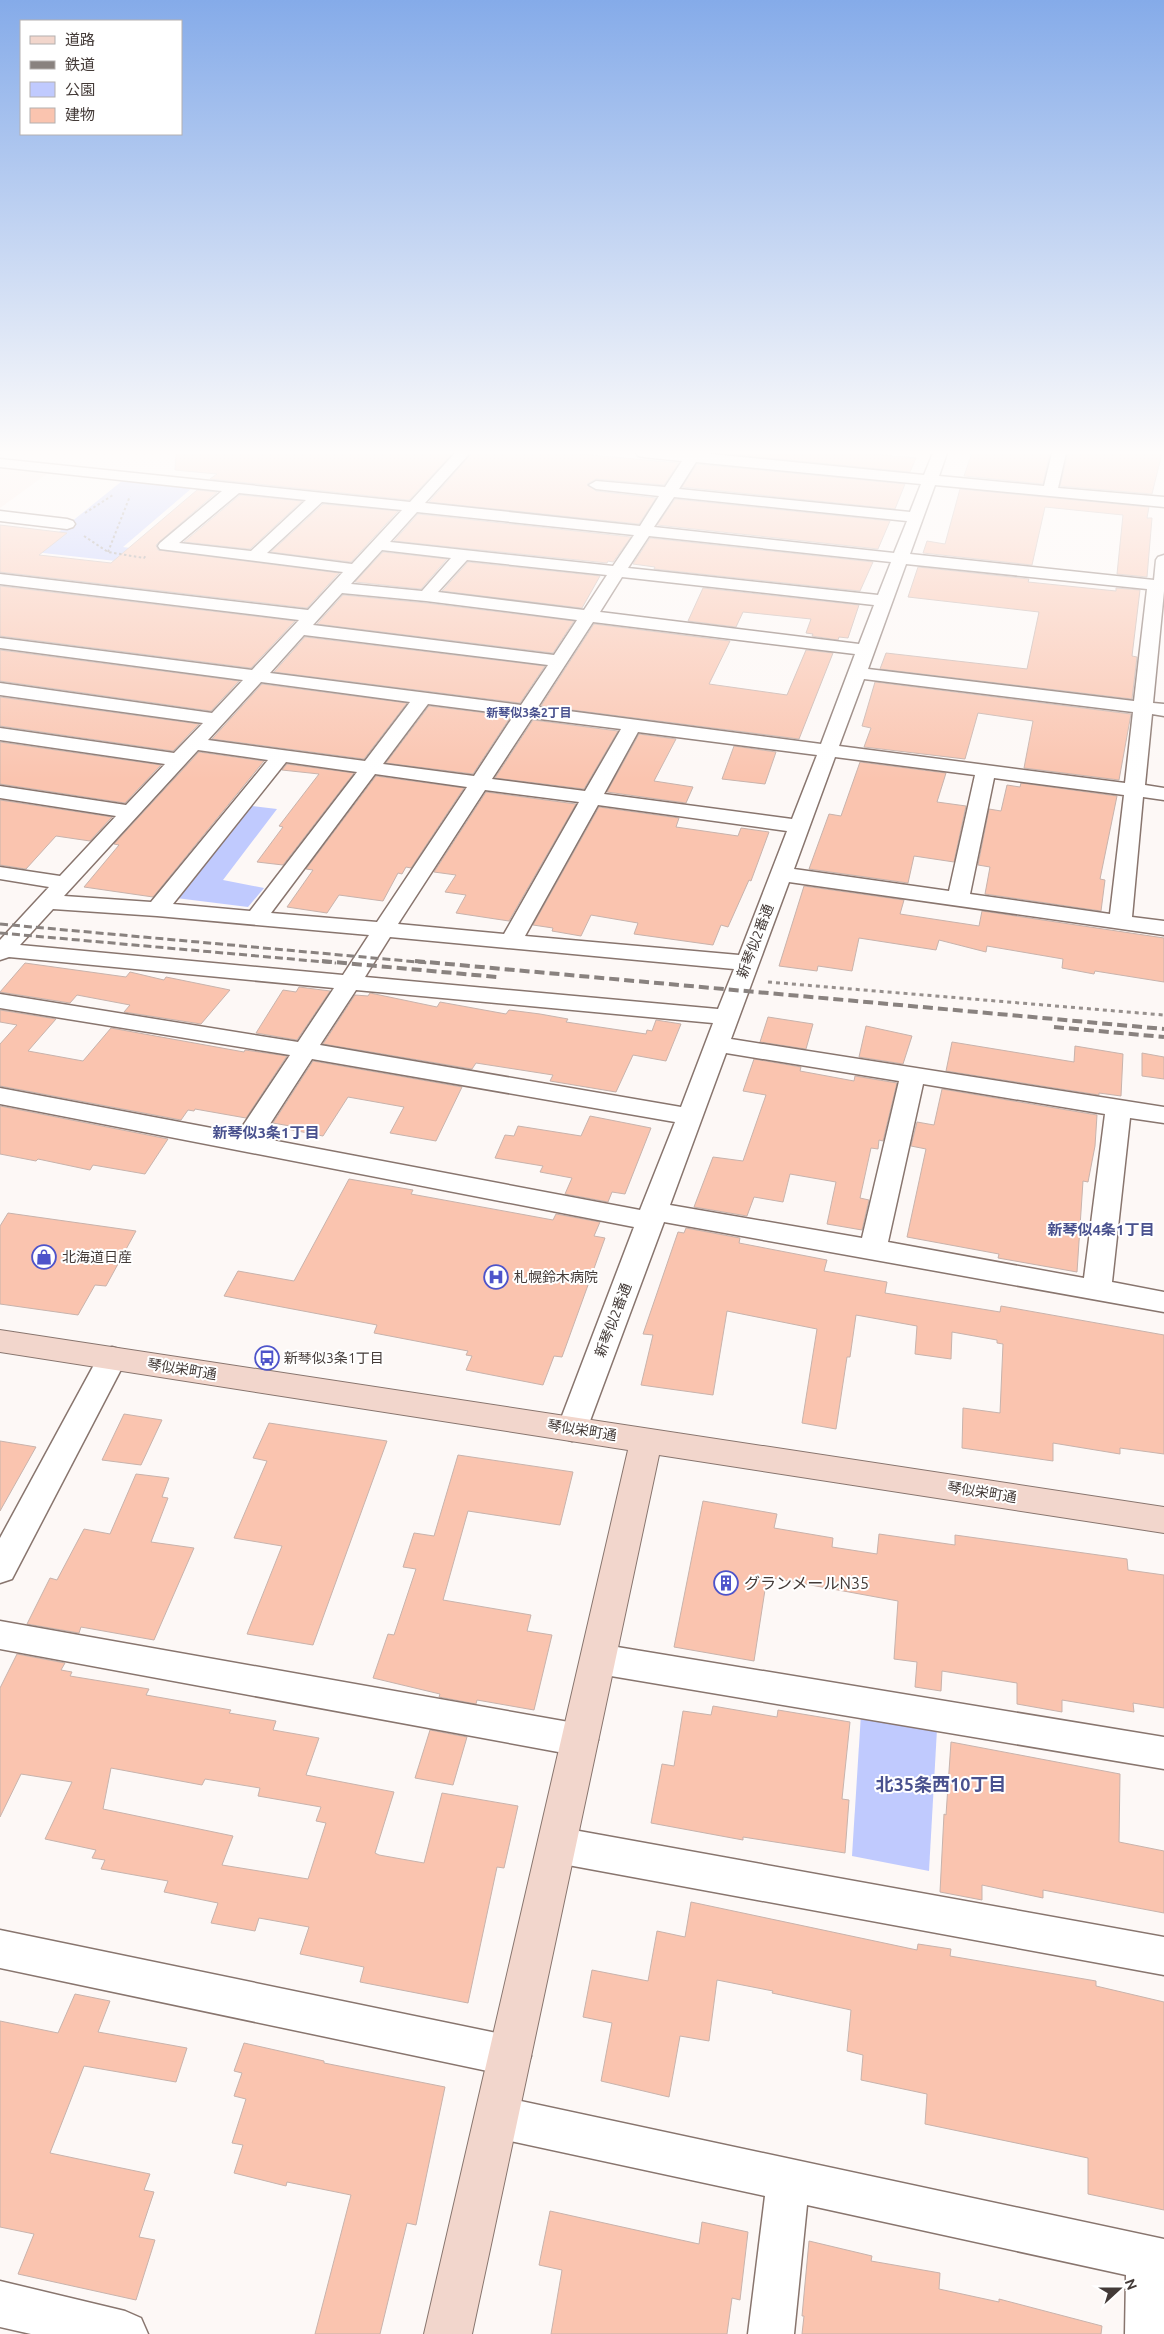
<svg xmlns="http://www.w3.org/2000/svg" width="1164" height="2334" font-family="Ubuntu,'Noto Sans JP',sans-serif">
  <rect width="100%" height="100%" fill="#fdf8f6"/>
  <path fill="#fbe9e2" d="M4,468L48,473L0,508V469Z"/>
  <g fill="#c0cafe">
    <path d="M122,481L192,488L123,547L158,552L143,564L34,552Z"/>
    <path d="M252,806L277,809L223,880L264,888L248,907L176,898Z"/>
    <path d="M861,1714L937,1729L929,1871L852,1856Z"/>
  </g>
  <g fill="#fac4af" stroke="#c8b3ac" fill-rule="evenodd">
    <path d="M176,453H453L409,500L210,479L217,474L175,470Z"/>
    <path d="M472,453H569L679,463L664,485L596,479L587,484L596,491L656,498L639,524L429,502Z"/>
    <path d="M719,453H861L916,458L910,472Z"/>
    <path d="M972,453H1050L1043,484L964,476Z"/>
    <path d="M1068,453H1162L1152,494L1060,486Z"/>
    <path d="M697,464L905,484L895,509L682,487Z"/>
    <path d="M960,489L1149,507L1147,518H1152L1147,577L1117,574L1123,515L1045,507L1032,565L923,553L927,541L945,544Z"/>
    <path d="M197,490L217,492L159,542L156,545L158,550L339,573L307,608L0,572V525L67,533L39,555L111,563Z"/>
    <path d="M240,495L302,501L250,549L184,542Z"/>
    <path d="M675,499L890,521L878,549L657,525Z"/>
    <path d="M323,504L398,511L351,562L271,552Z"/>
    <path d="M418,514L631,537L613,562L608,561L607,563L394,541Z"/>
    <path d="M650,538L873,562L860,591L654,569L655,567L633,564Z"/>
    <path d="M383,552L447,559L421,589L355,582Z"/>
    <path d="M468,562L600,576L582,608L442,591Z"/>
    <path d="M918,567L1029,579L1028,582L1116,591V588L1140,590L1132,656L1137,657L1132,699L880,669L886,653L1027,669L1039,612L908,597Z"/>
    <path d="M0,586L295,621L251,668L0,636Z"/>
    <path d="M703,588L859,605L848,638L839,637L838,640L812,636L813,634L806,633L811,619L743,612L736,627L688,621Z"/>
    <path d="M343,595L426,603L574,621L553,653L317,624Z"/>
    <path d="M594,624L730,641L709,684L787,695L806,650L833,653L799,739L541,706Z"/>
    <path d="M305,637L545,666L520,703L274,672Z"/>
    <path d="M0,650L239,681L211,711L0,681Z"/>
    <path d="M875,682L1131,714L1119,780L1024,768L1033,721L978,713L965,759L864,747L871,728L862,726Z"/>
    <path d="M262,684L407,703L364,759L212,739Z"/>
    <path d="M0,697L199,724L173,751L0,726Z"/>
    <path d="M429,706L511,716L473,774L386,763Z"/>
    <path d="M533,720L618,731L584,789L495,778Z"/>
    <path d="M639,734L676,739L654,781L693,787L686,803L607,792Z"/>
    <path d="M0,742L161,765L125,803L0,784Z"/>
    <path d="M734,746L776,752L765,784L722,779Z"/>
    <path d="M199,752L264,761L153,897L84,887L119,845L114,844Z"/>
    <path d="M860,762L946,773L937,802L966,806L954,862L914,856L908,883L809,869L829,814L841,816Z"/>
    <path d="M287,764L354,773L283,865L257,862L283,827L279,826L319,774L282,770Z"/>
    <path d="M376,776L464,788L411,868L406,867L402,874L398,873L383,901L339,895L327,913L287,907L313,870L306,869Z"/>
    <path d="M1021,783L1117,796L1100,879L1105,880L1101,911L985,894L990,867L978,865L989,809L1001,811L1007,785L1020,787Z"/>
    <path d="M486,792L576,804L509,921L456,913L466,895L445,892L456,875L434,872Z"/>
    <path d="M0,800L112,817L90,841L56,836L26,869L0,865Z"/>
    <path d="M599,807L679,818L676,827L738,836L741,828L769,832L751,881L749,880L728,927L721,925L713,945L634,934L638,923L591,915L581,936L552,931L553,928L533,925Z"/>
    <path d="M804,886L904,900L900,914L979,926L982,911L1164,938V982L1095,971L1094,974L1062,968L1063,959L987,946L986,952L939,940L936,950L859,938L852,971L818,966L817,971L779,966Z"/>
    <path d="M25,963L126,977L130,972L164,980L166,977L230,990L201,1024L124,1012L130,1005L77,995L70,1003L0,992Z"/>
    <path d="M299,987L330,991L297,1040L256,1033L283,990L296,992Z"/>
    <path d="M370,993L437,1007L440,1002L506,1014L509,1010L540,1014L568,1019L566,1022L646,1034L647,1030L652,1031L656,1020L681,1024L666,1061L633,1055L616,1092L550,1081L553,1075L476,1063L472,1069L323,1044L355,995L368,996Z"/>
    <path d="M0,1010L56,1019L28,1051L83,1061L111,1028L244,1052L245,1050L287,1056L246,1118L195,1109L194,1111L188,1110L181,1120L0,1086V1044L17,1025L0,1022Z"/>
    <path d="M768,1017L813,1024L806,1049L760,1042Z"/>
    <path d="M866,1026L912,1036L903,1064L859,1057Z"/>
    <path d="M952,1042L1074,1062L1075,1046L1123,1054L1121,1096L1099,1093V1095L946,1071Z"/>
    <path d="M1142,1053L1164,1057V1079L1142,1076Z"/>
    <path d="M754,1059L801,1067L800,1071L854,1081L855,1076L897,1083L883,1141L879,1140L878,1149L871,1148L860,1198L869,1200L862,1230L827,1224L836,1182L790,1174L783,1202L754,1197L747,1216L694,1207L713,1157L743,1161L766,1095L743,1091Z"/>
    <path d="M313,1061L462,1087L436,1141L390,1133L404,1107L348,1097L323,1136L287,1129L290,1126L273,1123Z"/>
    <path d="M942,1089L1097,1115L1095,1146L1088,1182L1083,1181L1077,1272L998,1258L999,1254L907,1237L926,1149L911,1146L917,1122L934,1125Z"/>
    <path d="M0,1106L168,1139L145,1174L93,1165L90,1170L38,1159L36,1161L0,1154Z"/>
    <path d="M590,1116L651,1128L625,1194L612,1192L608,1202L565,1194L572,1178L540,1172L543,1166L495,1158L505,1135L514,1136L518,1126L581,1136Z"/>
    <path d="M349,1179L413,1190L411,1194L553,1220L556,1214L600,1222L594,1236L605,1238L562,1357L554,1356L543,1385L466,1370L472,1356L466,1355L468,1351L374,1333L377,1325L224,1296L238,1271L294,1281Z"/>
    <path d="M8,1213L136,1231L106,1286L95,1285L78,1315L0,1304V1226Z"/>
    <path d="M686,1228L740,1238L739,1243L827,1260L824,1271L887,1282L885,1293L1000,1312L1001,1306L1164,1335V1454L1120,1448V1454L1053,1443V1461L962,1448L963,1408L1000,1413L1003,1344L997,1343V1340L952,1332L951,1359L915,1354L917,1326L856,1315L850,1357H847L836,1429L802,1423L817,1329L727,1311L713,1395L641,1385L653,1335L643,1334L678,1232L684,1233Z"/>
    <path d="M124,1414L162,1420L141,1465L102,1460Z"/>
    <path d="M269,1423L387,1441L313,1645L247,1634L282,1546L234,1538L267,1461L253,1458Z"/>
    <path d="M0,1441L36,1447L0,1511Z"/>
    <path d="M458,1455L573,1472L560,1525L468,1511L443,1600L531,1615L527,1631L552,1635L534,1710L477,1700L476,1704L439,1697L440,1694L373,1678L388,1634L394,1635L416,1569L403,1567L414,1533L434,1536Z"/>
    <path d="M136,1474L169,1478L162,1497L168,1498L151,1542L194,1548L154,1640L81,1627L79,1633L27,1624L50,1578L57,1580L84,1529L110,1534Z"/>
    <path d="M703,1501L777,1514L774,1528L833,1538L832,1547L877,1554L879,1534L955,1545V1535L1127,1559L1128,1570L1164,1575V1708L1133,1703L1134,1712L1062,1700V1712L1017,1704V1683L942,1671L941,1691L915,1687L917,1662L894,1659L898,1601L767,1577L754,1661L674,1647Z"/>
    <path d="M17,1654L65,1663L61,1670L72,1672L70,1676L149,1689L146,1695L231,1710L229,1713L276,1721L273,1730L319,1738L306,1775L394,1792L375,1853L379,1855L424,1863L442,1793L518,1806L504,1868L497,1867L468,2003L360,1982L364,1967L300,1954L309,1927L259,1918L255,1931L211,1923L218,1903L164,1892L168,1881L101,1869L105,1860L92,1858L96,1850L45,1839L72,1782L21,1774L0,1817V1688ZM111,1768L202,1785L205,1779L260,1788L258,1796L321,1807L316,1821L326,1823L308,1879L222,1865L233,1836L103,1809Z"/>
    <path d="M713,1706L777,1717L778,1710L850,1722L842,1799L849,1800L845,1853L743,1837V1840L651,1823L662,1764L674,1766L683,1711L711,1715Z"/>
    <path d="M430,1730L467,1737L453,1785L415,1778Z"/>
    <path d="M951,1742L1120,1774L1119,1842L1164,1851V1913L1043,1890V1898L982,1885V1900L940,1892L944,1814L946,1815Z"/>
    <path d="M691,1902L917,1950L918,1944L951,1949L950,1956L1096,1981V1986L1164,2002V2210L1088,2194V2158L925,2124L927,2094L861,2080L863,2055L847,2051L851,2010L772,1993L773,1991L717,1980L709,2041L680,2036L669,2097L601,2081L612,2023L583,2017L592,1970L648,1981L657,1931L685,1937Z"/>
    <path d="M75,1994L110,2001L98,2032L187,2048L176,2082L84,2066L50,2153L150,2174L144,2190L154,2192L139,2237L155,2240L136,2300L18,2274L34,2234L0,2227V2021L58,2033Z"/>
    <path d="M244,2043L324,2061V2063L445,2087L416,2225L407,2223L380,2334H315L351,2195L287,2182L286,2186L234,2173L243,2145L232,2143L246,2099L234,2096L242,2073L234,2071Z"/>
    <path d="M550,2211L699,2244L702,2222L748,2232L740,2300L732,2298L727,2334H551L562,2270L539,2265Z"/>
    <path d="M809,2241L872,2256L871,2261L940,2273L939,2289L999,2302V2299L1102,2326L1101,2334H802L804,2316H802Z"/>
  </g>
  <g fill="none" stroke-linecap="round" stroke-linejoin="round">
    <g stroke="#88756e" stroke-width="3">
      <g id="street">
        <path d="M455,453H470L425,503L640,526L659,496L596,489L589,485L596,481L665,487L682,461L643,457L638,456L636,453H702L924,475L933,453H947L939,476L1044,486L1052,453H1066L1058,488L1164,497V507L935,485L910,554L1154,580L1156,560L1158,557L1164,555V591L1153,703L1164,704V716L1152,714L1145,785L1164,788V800L1143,797L1132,917L1164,921V935L789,882L731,1039L1164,1107V1123L1130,1118L1112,1282L1164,1292V1312L664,1222L587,1429L583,1437L572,1441L561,1437L557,1429L634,1227L0,1104V1088L238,1133L290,1055L0,1008V994L298,1042L334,988L9,957L0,960V940L49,887L0,879V867L60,876L116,816L0,798V786L126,805L165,764L0,740V728L174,753L203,723L0,695V683L212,713L243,680L0,648V638L252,670L299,620L0,584V574L308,610L343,572L160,549L158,546L160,543L222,491L0,467V459L410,502ZM696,462L921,484L910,512L679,489ZM239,493L306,500L251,551L179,543ZM674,497L907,521L894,553L654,527ZM322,502L402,510L352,564L267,553ZM417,512L634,535L613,566L390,542ZM649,536L891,562L878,595L628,568ZM382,550L451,558L422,591L351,584ZM467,560L607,575L584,610L438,592ZM906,564L1147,589L1134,701L868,669ZM622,577L874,605L859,644L600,612ZM342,593L426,601L577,620L554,655L313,625ZM593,622L855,654L821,744L538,707ZM304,635L548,665L521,705L270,673ZM864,679L1133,712L1125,783L839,746ZM261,682L410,702L365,761L208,740ZM428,704L514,715L474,776L383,764ZM532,718L621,729L585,791L492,779ZM638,732L817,755L792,819L604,794ZM198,750L268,760L151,902L64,896ZM835,757L975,775L949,891L794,869ZM286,762L357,772L250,911L173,904ZM375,774L467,787L377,922L271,913ZM994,778L1124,795L1110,914L970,894ZM485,790L579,802L504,934L398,924ZM598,805L787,831L739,955L525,936ZM53,909L157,916L369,935L343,975L20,945ZM390,937L734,969L718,1009L365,977ZM356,990L713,1023L681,1107L320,1045ZM726,1053L899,1081L862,1238L670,1205ZM312,1059L675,1122L640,1210L261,1138ZM923,1084L1105,1114L1084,1278L888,1242Z"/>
        <path d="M0,511L67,519L73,521L75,524L73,527L67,529L0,521Z"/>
        <path d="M112,1347L122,1350L127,1358L12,1579L0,1583V1538L102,1350Z"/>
        <path d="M0,1621L580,1724L593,1729L598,1740L593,1751L580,1756L0,1649Z"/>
        <path d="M599,1644L1164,1737V1769L599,1674L587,1669L582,1659L587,1649Z"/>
        <path d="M557,1827L1164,1937V1975L557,1863L544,1857L538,1845L544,1833Z"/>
        <path d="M0,1930L511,2036L525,2042L531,2056L525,2070L511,2076L0,1968Z"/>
        <path d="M497,2096L1164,2239V2334H1125L1126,2275L807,2205L794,2334H748L765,2196L497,2138L482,2132L476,2117L482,2102Z"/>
        <path d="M0,2281L125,2311L141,2318L148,2334H31L0,2327Z"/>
      </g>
    </g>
    <g stroke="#88756e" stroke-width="2">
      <path id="secondary" d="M0,1330L1164,1507V1533L659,1455L472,2334H424L628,1450L0,1352Z"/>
    </g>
    <g stroke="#97908d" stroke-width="2" stroke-dasharray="2.5 2.5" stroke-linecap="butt">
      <path d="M85,513L113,495"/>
      <path d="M84,536L108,552L144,558L146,555"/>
      <path d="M108,552L130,496"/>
    </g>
    <path stroke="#97908d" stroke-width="3" stroke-dasharray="4 4" stroke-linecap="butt" d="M768,982L1164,1015"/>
    <use href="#street" fill="#fff" fill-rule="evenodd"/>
    <use href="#secondary" fill="#f2d6cc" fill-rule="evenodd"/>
    <g stroke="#89827f" stroke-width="3" stroke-dasharray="8 4" stroke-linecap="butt">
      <path d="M0,924L429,963"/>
      <path d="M0,933L336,963"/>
    </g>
    <g stroke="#89827f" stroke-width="4" stroke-dasharray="10 5" stroke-linecap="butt">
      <path d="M322,961L497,977"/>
      <path d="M415,961L1164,1029"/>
      <path d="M1054,1027L1164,1037"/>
    </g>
  </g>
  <linearGradient id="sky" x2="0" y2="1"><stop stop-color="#85abe9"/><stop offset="0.58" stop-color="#fefcfb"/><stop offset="1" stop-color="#fefcfb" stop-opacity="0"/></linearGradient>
  <rect width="1164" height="780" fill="url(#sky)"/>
  <defs>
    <g id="shop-ring" transform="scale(1.25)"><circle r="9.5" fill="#fff" stroke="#4e54ca" stroke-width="1.5"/><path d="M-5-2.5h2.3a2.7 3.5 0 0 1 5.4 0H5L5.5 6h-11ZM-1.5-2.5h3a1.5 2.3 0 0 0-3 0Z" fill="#4e54ca"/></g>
    <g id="hospital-ring" transform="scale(1.25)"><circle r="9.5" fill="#fff" stroke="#4e54ca" stroke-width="1.5"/><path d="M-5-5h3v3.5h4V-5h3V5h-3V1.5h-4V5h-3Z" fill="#4e54ca"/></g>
    <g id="bus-ring" transform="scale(1.25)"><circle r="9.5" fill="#fff" stroke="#4e54ca" stroke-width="1.5"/><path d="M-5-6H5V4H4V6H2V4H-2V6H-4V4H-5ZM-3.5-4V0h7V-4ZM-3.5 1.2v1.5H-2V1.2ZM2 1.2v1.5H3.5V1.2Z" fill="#4e54ca"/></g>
    <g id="building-ring" transform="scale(1.25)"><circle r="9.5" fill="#fff" stroke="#4e54ca" stroke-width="1.5"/><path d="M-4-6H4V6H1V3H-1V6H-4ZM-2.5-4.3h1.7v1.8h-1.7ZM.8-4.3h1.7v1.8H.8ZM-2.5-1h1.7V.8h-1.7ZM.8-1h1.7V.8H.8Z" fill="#4e54ca"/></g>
  </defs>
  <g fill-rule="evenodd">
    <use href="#shop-ring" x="44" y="1257"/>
    <use href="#hospital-ring" x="496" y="1277"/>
    <use href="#bus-ring" x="267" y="1358"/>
    <use href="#building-ring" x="726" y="1583"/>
  </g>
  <g text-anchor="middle" stroke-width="4" stroke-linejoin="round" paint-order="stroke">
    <g font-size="12" font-weight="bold" fill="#49518e" stroke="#fff">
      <text x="529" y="717">新琴似3条2丁目</text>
    </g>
    <g font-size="14" fill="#433a37" stroke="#fff">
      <text transform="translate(755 941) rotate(-69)" y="5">新琴似2番通</text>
      <text transform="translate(613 1320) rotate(-69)" y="5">新琴似2番通</text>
      <text transform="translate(182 1369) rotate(9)" y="5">琴似栄町通</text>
      <text transform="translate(582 1430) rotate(9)" y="5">琴似栄町通</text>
      <text transform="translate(982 1492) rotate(9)" y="5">琴似栄町通</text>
    </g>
    <g font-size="14" fill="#433a37" stroke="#fff" text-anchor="start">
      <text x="62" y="1262">北海道日産</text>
      <text x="514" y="1282">札幌鈴木病院</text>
      <text x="284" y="1363">新琴似3条1丁目</text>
    </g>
    <g font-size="15" font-weight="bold" fill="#49518e" stroke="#fff">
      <text x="266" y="1138">新琴似3条1丁目</text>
      <text x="1101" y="1235">新琴似4条1丁目</text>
    </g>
    <g font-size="16" fill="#433a37" stroke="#fff" text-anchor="start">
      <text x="744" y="1589">グランメールN35</text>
    </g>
    <g font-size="18" font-weight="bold" fill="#49518e" stroke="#fff">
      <text x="941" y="1791">北35条西10丁目</text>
    </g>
  </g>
  <rect x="20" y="20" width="162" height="115" fill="#ffffff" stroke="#b4b0af"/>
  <rect x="30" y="36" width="25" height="8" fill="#f2d6cc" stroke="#b4b0af"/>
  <text x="65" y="45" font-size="15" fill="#433a37">道路</text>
  <rect x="30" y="61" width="25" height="8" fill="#89827f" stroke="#b4b0af"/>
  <text x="65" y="70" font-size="15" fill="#433a37">鉄道</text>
  <rect x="30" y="82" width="25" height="15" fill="#c0cafe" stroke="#b4b0af"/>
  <text x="65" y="95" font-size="15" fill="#433a37">公園</text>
  <rect x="30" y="108" width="25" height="15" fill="#fac4af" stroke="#b4b0af"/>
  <text x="65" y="120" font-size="15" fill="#433a37">建物</text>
  <g transform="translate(1119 2289) rotate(69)" stroke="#ffffff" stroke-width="4" paint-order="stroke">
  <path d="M0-4L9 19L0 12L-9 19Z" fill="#433a37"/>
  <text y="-8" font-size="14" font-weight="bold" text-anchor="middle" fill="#433a37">N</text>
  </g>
</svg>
